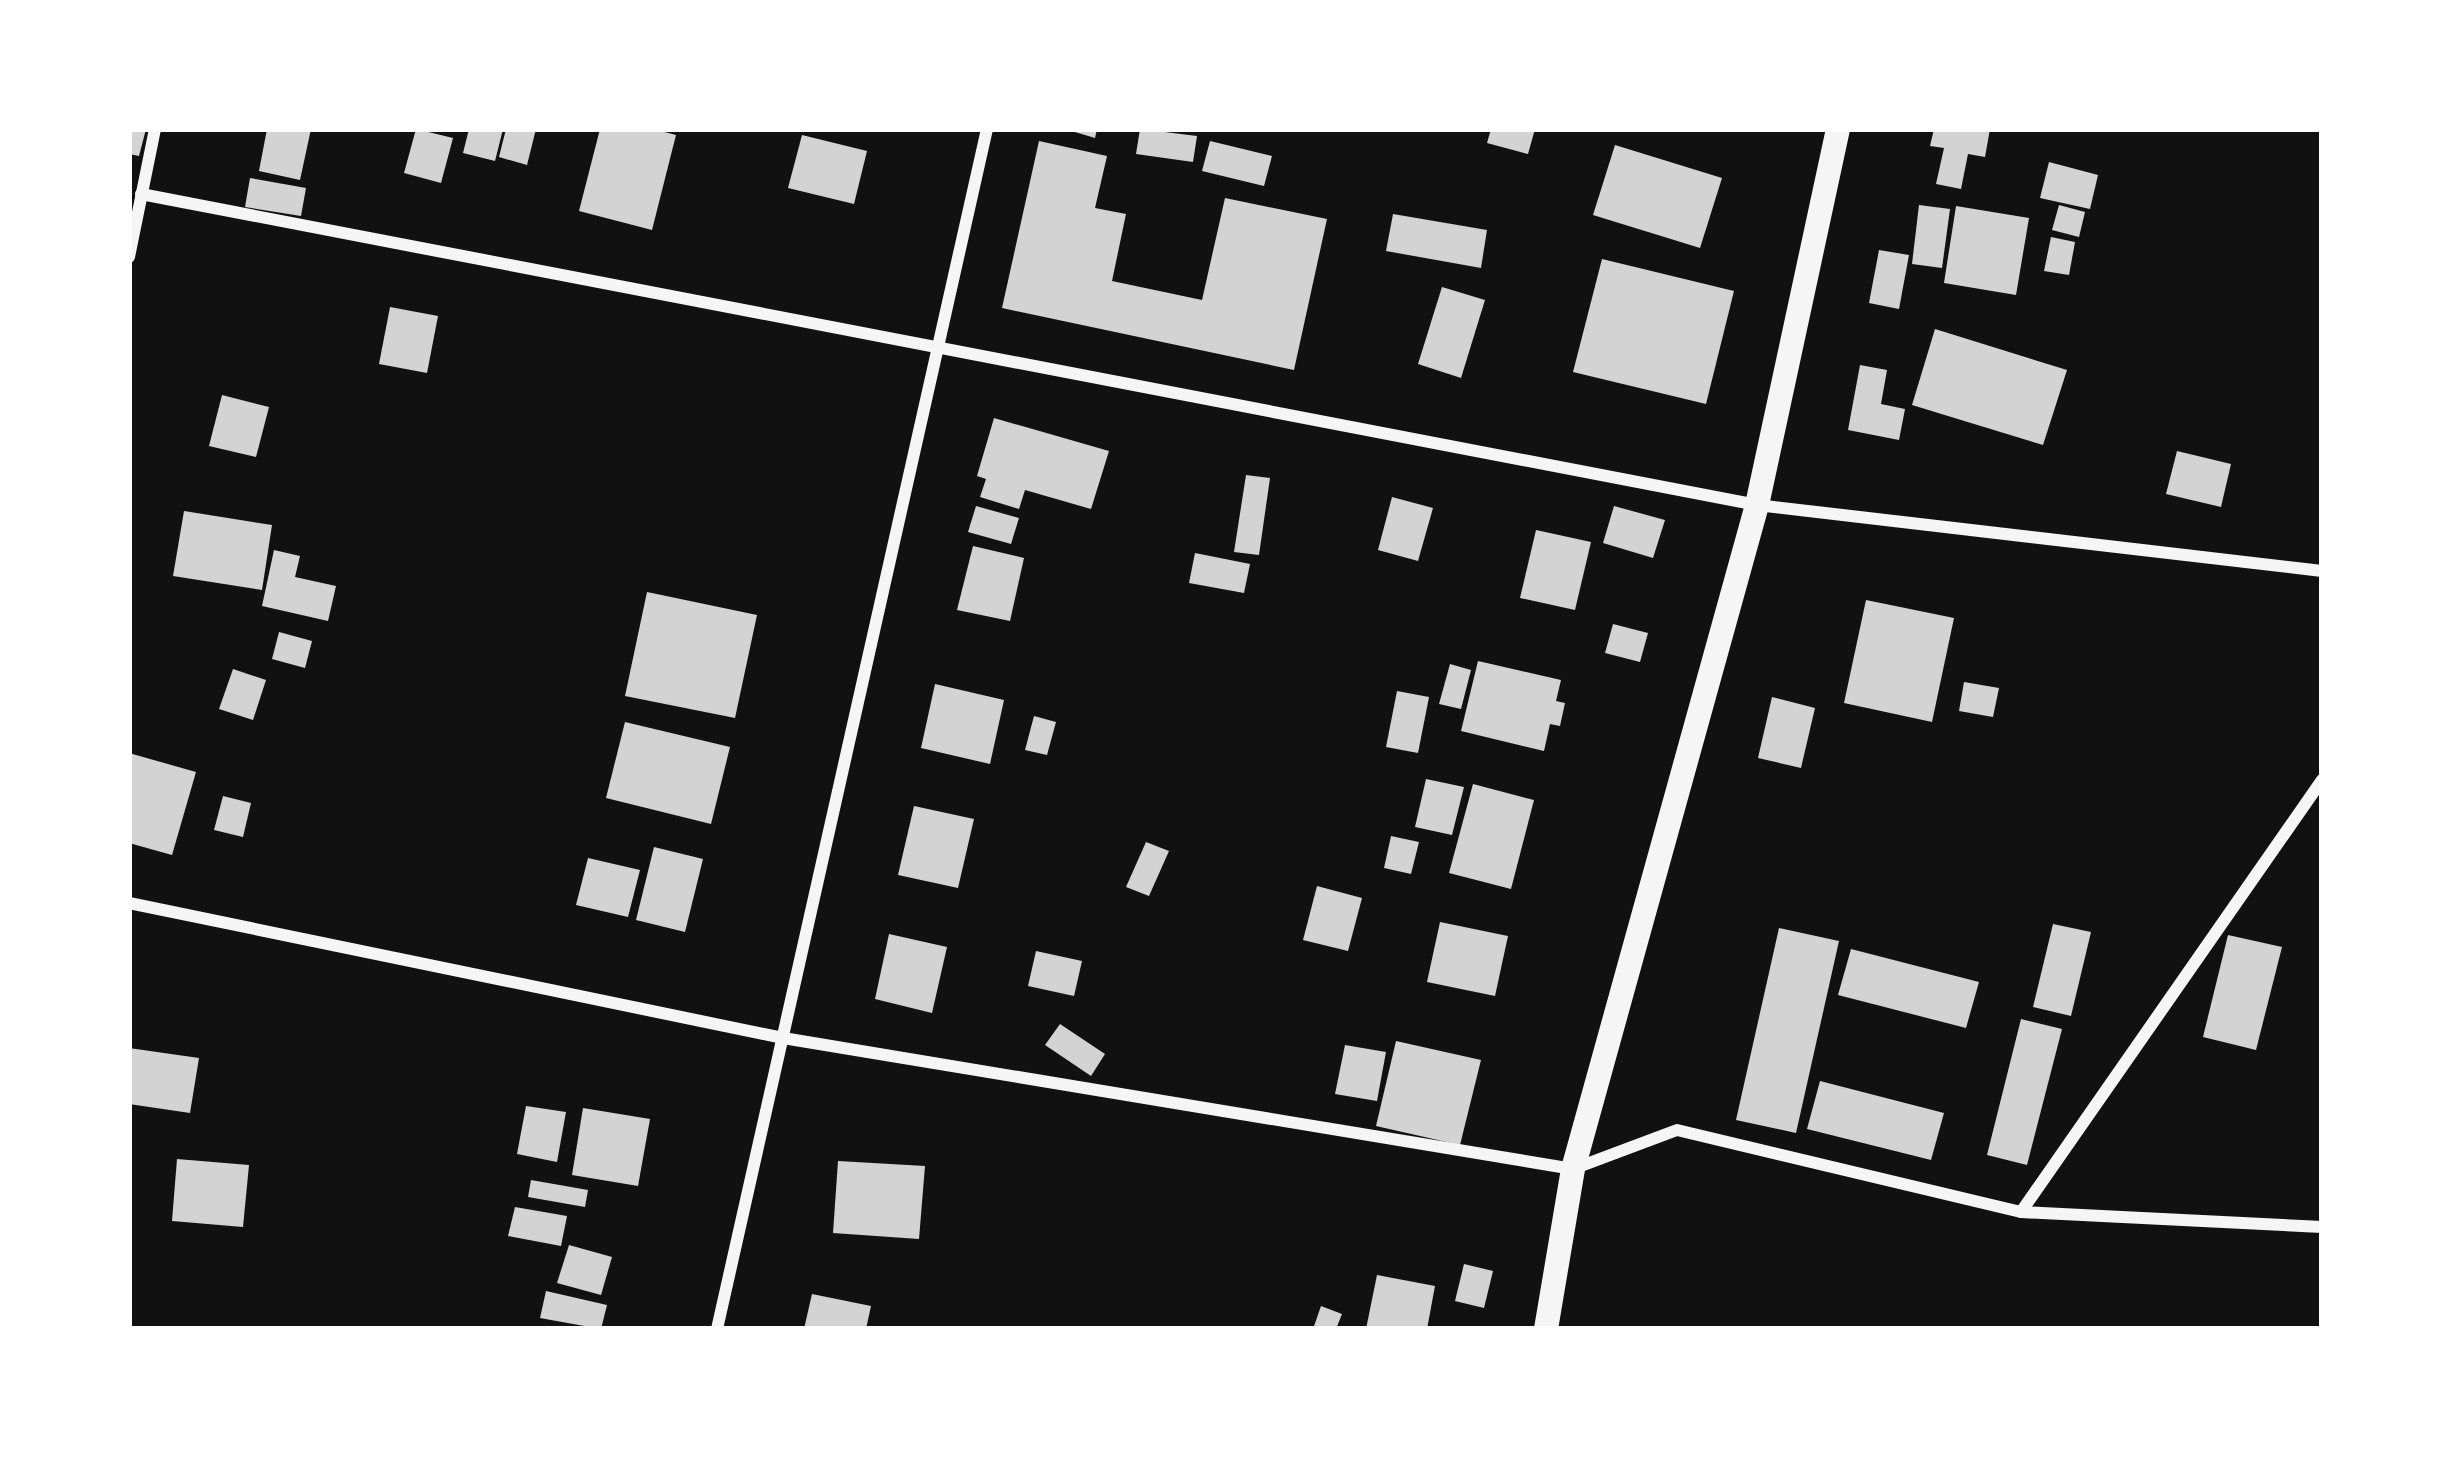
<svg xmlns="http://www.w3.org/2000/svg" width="2451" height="1458" font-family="'Noto Sans',sans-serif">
  <rect width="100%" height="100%" fill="#111"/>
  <g fill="#d3d3d3">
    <path d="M129,129H146L139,156L129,154Z"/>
    <path d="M267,129H311L300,180L259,171Z"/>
    <path d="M416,129L453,138L441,183L404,173Z"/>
    <path d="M469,129H503L495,161L463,153Z"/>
    <path d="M506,129H536L527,165L499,157Z"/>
    <path d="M600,129H653L676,135L652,230L579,211Z"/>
    <path d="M1065,129H1097L1095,138Z"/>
    <path d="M1140,129L1197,136L1193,162L1136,154Z"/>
    <path d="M1491,129H1535L1528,154L1487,143Z"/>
    <path d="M1934,129H1990L1985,157L1968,154L1961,189L1936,184L1944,148L1930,146Z"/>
    <path d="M802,135L867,151L854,204L788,188Z"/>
    <path d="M1039,141L1107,156L1095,208L1126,214L1112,281L1202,300L1225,198L1327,219L1294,370L1002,308Z"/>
    <path d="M1210,141L1272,156L1264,186L1202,171Z"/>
    <path d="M1615,145L1722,178L1700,248L1593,215Z"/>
    <path d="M2049,162L2098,175L2090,209L2040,198Z"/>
    <path d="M250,178L306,188L301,216L245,207Z"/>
    <path d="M1919,205L1950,209L1942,268L1912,264Z"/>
    <path d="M2059,205L2085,212L2079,237L2052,230Z"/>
    <path d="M1956,206L2029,218L2016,295L1944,283Z"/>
    <path d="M1393,214L1487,230L1481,268L1386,251Z"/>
    <path d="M2051,237L2075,242L2069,275L2044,271Z"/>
    <path d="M1879,250L1909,255L1899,309L1869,303Z"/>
    <path d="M1602,259L1734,291L1706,404L1573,372Z"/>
    <path d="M1442,287L1485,300L1461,378L1418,364Z"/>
    <path d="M390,307L438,316L427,373L379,364Z"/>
    <path d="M1935,329L2067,370L2043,445L1912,405Z"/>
    <path d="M1860,365L1887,370L1881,404L1905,409L1899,440L1848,430Z"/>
    <path d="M222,395L269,407L256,457L209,446Z"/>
    <path d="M994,418L1109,451L1091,509L1025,490L1019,509L980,497L986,479L977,476Z"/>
    <path d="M2177,451L2231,464L2221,507L2166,494Z"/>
    <path d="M1246,475L1270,478L1259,555L1234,552Z"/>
    <path d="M1392,497L1433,508L1418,561L1378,550Z"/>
    <path d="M976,506L1019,518L1011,544L968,532Z"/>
    <path d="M1614,506L1665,520L1653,558L1603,543Z"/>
    <path d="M184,511L272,525L262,590L173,576Z"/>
    <path d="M1536,530L1591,542L1575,610L1520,598Z"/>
    <path d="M973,546L1024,558L1010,621L957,610Z"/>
    <path d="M274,550L300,556L295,577L336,586L328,621L262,606Z"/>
    <path d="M1195,553L1250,564L1244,593L1189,583Z"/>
    <path d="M647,592L757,615L735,718L625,696Z"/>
    <path d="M1866,600L1954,618L1932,722L1844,703Z"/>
    <path d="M1613,624L1648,633L1640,662L1605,653Z"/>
    <path d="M279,632L312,641L305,668L272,659Z"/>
    <path d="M1478,661L1561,680L1556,701L1565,703L1560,726L1550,724L1544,751L1461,731Z"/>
    <path d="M1450,664L1471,670L1461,709L1439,704Z"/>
    <path d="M233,669L266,680L253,720L219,709Z"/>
    <path d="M1964,682L1999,688L1993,717L1959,711Z"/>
    <path d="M935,684L1004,700L990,764L921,748Z"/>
    <path d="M1397,691L1429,697L1418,753L1386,747Z"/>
    <path d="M1772,697L1815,708L1801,768L1758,758Z"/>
    <path d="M1034,716L1056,722L1047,755L1025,750Z"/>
    <path d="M625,722L730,747L711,824L606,798Z"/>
    <path d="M129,753L196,772L172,855L129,843Z"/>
    <path d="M1426,779L1464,787L1452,835L1415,827Z"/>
    <path d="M1473,784L1534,800L1511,889L1449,873Z"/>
    <path d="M223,796L251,803L243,837L214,830Z"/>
    <path d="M914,806L974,819L958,888L898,875Z"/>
    <path d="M1391,836L1419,842L1411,874L1384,868Z"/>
    <path d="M1146,842L1169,851L1149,896L1126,887Z"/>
    <path d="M654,847L703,859L685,932L636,920Z"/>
    <path d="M588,858L640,870L628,917L576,905Z"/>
    <path d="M1317,886L1362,898L1348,951L1303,940Z"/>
    <path d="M1440,922L1508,936L1495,996L1427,982Z"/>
    <path d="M2053,924L2091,932L2071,1016L2033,1007Z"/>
    <path d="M1779,928L1839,941L1796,1133L1736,1120Z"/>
    <path d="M889,934L947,947L932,1013L875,999Z"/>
    <path d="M2228,935L2282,947L2256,1050L2203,1037Z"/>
    <path d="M1851,949L1979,982L1966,1028L1838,995Z"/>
    <path d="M1036,951L1082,961L1074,996L1028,986Z"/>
    <path d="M2021,1019L2062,1029L2027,1165L1987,1155Z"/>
    <path d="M1060,1024L1105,1054L1091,1076L1045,1045Z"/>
    <path d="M1396,1041L1481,1060L1460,1145L1376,1126Z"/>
    <path d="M1345,1045L1386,1052L1377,1101L1335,1094Z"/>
    <path d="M129,1048L199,1058L190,1113L129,1104Z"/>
    <path d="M1820,1081L1944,1113L1931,1160L1807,1129Z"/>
    <path d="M526,1106L566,1112L557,1162L517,1154Z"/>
    <path d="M583,1108L650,1119L638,1186L572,1175Z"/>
    <path d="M177,1159L249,1165L243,1227L172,1221Z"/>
    <path d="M838,1161L925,1166L919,1239L833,1233Z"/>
    <path d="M531,1180L588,1190L585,1207L528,1197Z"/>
    <path d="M515,1207L567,1216L561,1246L508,1236Z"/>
    <path d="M569,1245L612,1257L601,1295L557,1283Z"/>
    <path d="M1464,1264L1493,1271L1484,1308L1455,1301Z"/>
    <path d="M1377,1275L1435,1286L1427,1329H1366Z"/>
    <path d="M546,1291L607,1305L601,1329L540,1318Z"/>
    <path d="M812,1294L871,1306L866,1329H804Z"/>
    <path d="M1321,1306L1342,1314L1336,1329H1313Z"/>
  </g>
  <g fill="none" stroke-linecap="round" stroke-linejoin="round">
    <g stroke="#f5f5f5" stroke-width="12">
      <path d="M141,194L1757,505L2322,571"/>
      <path d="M129,257L155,129"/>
      <path d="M129,903L783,1038L1573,1169L1677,1130L2021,1212L2322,1227"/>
      <path d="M2021,1212L2322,780"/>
      <path d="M717,1329L987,129"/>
    </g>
    <path stroke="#f5f5f5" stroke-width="24" d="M1546,1329L1573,1169L1757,505L1838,129"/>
  </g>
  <rect width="2451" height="1458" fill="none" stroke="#ffffff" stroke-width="264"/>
</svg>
